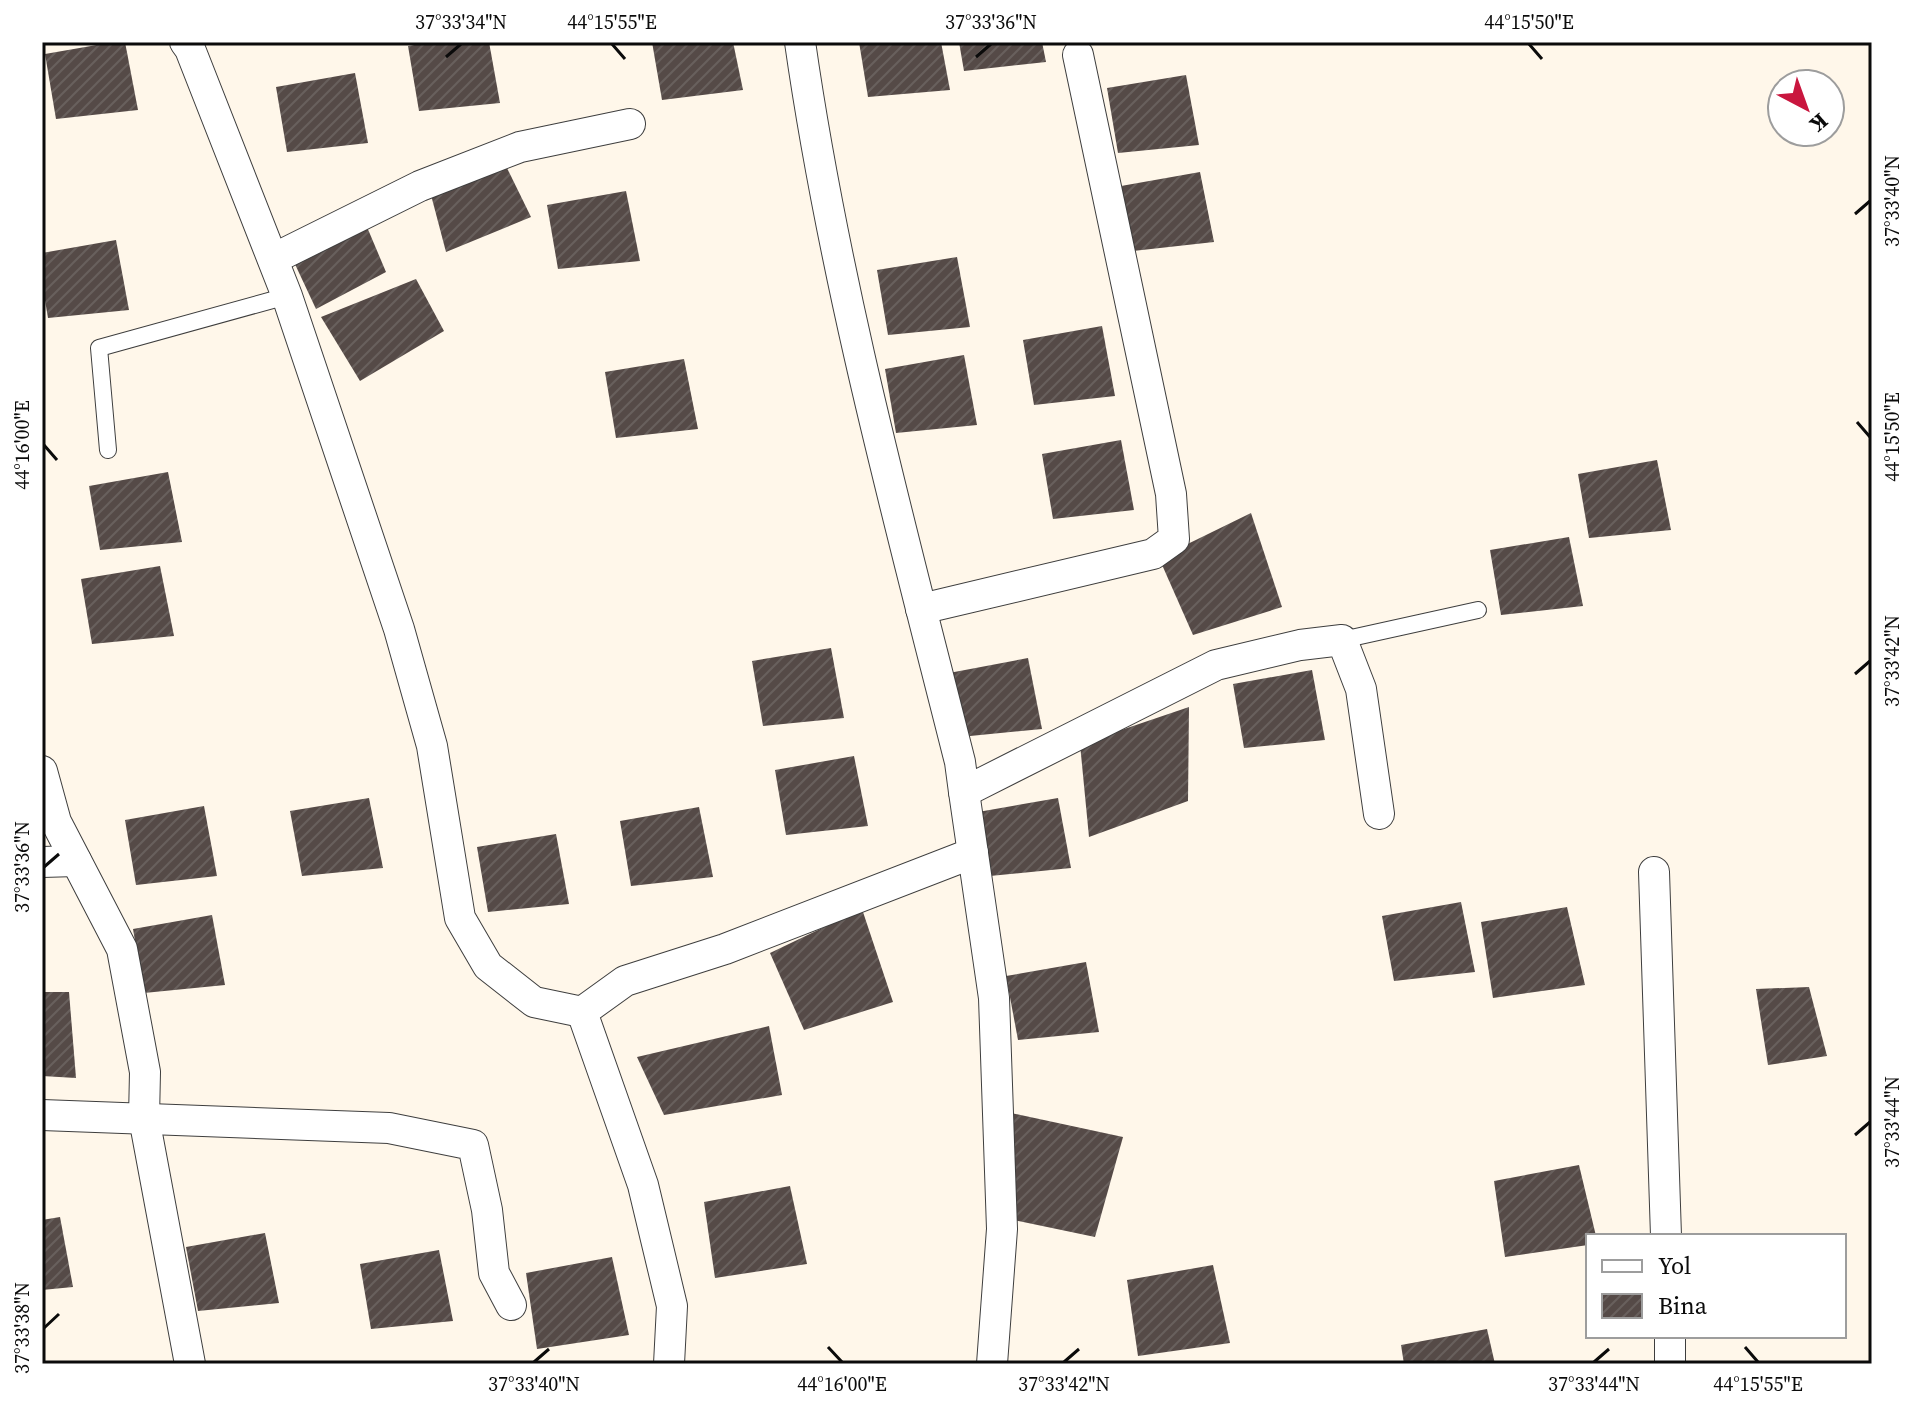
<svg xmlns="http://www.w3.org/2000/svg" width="1914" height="1406" font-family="'Source Serif 4',serif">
  <defs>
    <pattern id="building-hatch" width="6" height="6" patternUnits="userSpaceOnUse" patternTransform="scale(2)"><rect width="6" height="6" fill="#554a47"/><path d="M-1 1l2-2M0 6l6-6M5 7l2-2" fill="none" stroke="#68605d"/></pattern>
  </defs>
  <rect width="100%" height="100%" fill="#fff7ea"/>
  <g fill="url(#building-hatch)">
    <path d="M114,42H125L138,110L56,119L45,54Z"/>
    <path d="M433,42H489L500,103L419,111L408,46Z"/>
    <path d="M652,42H733L743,90L662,100Z"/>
    <path d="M859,42H941L950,90L868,97Z"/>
    <path d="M959,42H1042L1046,62L964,71Z"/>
    <path d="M355,73L368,143L287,152L276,87Z"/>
    <path d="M1186,75L1199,145L1118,153L1107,88Z"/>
    <path d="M505,164L531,217L446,252L431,195Z"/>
    <path d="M1200,172L1214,242L1133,251L1121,186Z"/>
    <path d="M626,191L640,261L558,269L547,205Z"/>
    <path d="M367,227L386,272L316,309L293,260Z"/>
    <path d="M116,240L129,310L48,318L42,283V253Z"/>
    <path d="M957,257L970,327L888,335L877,270Z"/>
    <path d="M416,279L444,331L360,381L321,317Z"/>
    <path d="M1102,326L1115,396L1034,405L1023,340Z"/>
    <path d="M964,355L977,425L896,433L885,369Z"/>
    <path d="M684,359L698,429L616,438L605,372Z"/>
    <path d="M1121,440L1134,510L1053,519L1042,454Z"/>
    <path d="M1657,460L1671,530L1589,538L1578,474Z"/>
    <path d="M168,472L182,542L100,550L89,486Z"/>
    <path d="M1251,513L1282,607L1193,635L1159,558Z"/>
    <path d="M1569,537L1583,606L1501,615L1490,550Z"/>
    <path d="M160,566L174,636L92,644L81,579Z"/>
    <path d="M831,648L844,718L763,726L752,661Z"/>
    <path d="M1028,658L1042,729L960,737L949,673Z"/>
    <path d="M1312,670L1325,740L1244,748L1233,684Z"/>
    <path d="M1189,707L1188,801L1089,837L1080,744Z"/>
    <path d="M854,756L868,826L786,835L775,770Z"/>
    <path d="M369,798L383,868L302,876L290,811Z"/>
    <path d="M1058,798L1071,868L990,876L978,812Z"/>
    <path d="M204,806L217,876L136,885L125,820Z"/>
    <path d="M699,807L713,877L631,886L620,821Z"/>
    <path d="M556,834L569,904L488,912L477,847Z"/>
    <path d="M1461,902L1475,972L1394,981L1382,916Z"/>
    <path d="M1567,907L1585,985L1493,998L1481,922Z"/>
    <path d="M862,909L893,1002L804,1030L770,953Z"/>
    <path d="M212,915L225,985L144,993L133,929Z"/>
    <path d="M1086,962L1099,1032L1018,1040L1006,976Z"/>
    <path d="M1809,987L1827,1056L1768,1065L1756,989Z"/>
    <path d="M42,992H69L76,1078L42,1076Z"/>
    <path d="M769,1026L782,1095L664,1115L637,1057Z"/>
    <path d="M1011,1113L1123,1137L1095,1237L1009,1219Z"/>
    <path d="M1579,1165L1596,1236H1588V1245L1505,1257L1494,1181Z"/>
    <path d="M790,1186L807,1264L715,1278L704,1202Z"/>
    <path d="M60,1217L73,1287L42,1290V1220Z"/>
    <path d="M265,1233L279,1303L198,1311L186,1247Z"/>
    <path d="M439,1250L453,1321L371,1329L360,1264Z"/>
    <path d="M612,1257L629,1335L537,1349L526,1273Z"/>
    <path d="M1213,1265L1230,1343L1138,1356L1127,1280Z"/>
    <path d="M1487,1329L1495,1364H1404L1401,1345Z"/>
  </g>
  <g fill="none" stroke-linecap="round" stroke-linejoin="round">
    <g stroke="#3e3e3e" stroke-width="18">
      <g id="lane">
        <path d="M108,450L99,348L287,296"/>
        <path d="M1342,640L1478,610"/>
      </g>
    </g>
    <g stroke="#3e3e3e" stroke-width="32">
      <g id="street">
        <path d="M185,42L190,49L287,296L399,629L432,746L460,918L488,966L534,1002L582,1012L625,981L725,949L973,853"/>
        <path d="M800,42C835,286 900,524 960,762L964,792L994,998L1002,1229L992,1364"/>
        <path d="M273,259L420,186L520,147L630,124"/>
        <path d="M921,609L1153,554L1174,539L1171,494L1078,55"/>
        <path d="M42,771L56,822L122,949L145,1072L144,1118L190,1364"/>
        <path d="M964,792L1216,665L1300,645L1342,640L1361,689L1379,814"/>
        <path d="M42,862L76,861"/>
        <path d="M1654,872L1666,1236"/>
        <path d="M582,1012L643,1185L672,1306L669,1364"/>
        <path d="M42,1115L389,1128L473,1145L487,1210L494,1273L511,1305"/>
        <path d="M1670,1336V1364"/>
      </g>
    </g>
    <use href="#lane" stroke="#fff" stroke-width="16"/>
    <use href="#street" stroke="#fff" stroke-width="30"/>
  </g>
  <path fill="none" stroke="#0b0b0b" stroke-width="3" d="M612,44L625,59M1529,44L1542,59M446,57L461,44M976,57L991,44M1855,214L1870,201M1857,422L1870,437M44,445L57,460M1855,674L1870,661M44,867L59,854M1855,1135L1870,1122M44,1328L59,1314M828,1347L842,1362M1745,1347L1758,1362M534,1362L549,1349M1064,1362L1079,1349M1594,1362L1609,1349"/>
  <rect width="1914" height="1406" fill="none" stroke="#ffffff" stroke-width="88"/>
  <rect x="1586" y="1234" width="260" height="104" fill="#ffffff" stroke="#9d9d9d" stroke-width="2"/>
  <rect x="1602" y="1260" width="40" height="12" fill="#ffffff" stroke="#9d9d9d" stroke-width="2"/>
  <text x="1658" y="1274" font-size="24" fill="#0b0b0b">Yol</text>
  <rect x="1602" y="1294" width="40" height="24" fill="url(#building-hatch)" stroke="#9d9d9d" stroke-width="2"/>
  <text x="1658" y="1314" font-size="24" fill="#0b0b0b">Bina</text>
  <g transform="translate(1806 108) rotate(139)"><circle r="38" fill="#ffffff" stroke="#9d9d9d" stroke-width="2"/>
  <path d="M0-6L14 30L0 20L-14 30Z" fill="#c9163e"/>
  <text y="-12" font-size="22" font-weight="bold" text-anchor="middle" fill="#0b0b0b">K</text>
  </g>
  <rect x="44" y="44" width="1826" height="1318" fill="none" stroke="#0b0b0b" stroke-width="3"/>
  <g font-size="20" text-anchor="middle" fill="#0b0b0b">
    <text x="461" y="29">37°33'34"N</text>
    <text x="612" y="29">44°15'55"E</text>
    <text x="991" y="29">37°33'36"N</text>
    <text x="1529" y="29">44°15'50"E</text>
    <text transform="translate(1892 201) rotate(-90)" y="7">37°33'40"N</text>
    <text transform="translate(1892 437) rotate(-90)" y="7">44°15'50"E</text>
    <text transform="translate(22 445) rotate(-90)" y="7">44°16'00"E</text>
    <text transform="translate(1892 661) rotate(-90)" y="7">37°33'42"N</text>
    <text transform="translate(22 867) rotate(-90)" y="7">37°33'36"N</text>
    <text transform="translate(1892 1122) rotate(-90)" y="7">37°33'44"N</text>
    <text transform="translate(22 1328) rotate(-90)" y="7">37°33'38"N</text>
    <text x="534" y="1391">37°33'40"N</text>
    <text x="842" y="1391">44°16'00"E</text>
    <text x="1064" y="1391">37°33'42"N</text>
    <text x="1594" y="1391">37°33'44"N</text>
    <text x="1758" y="1391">44°15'55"E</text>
  </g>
</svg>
